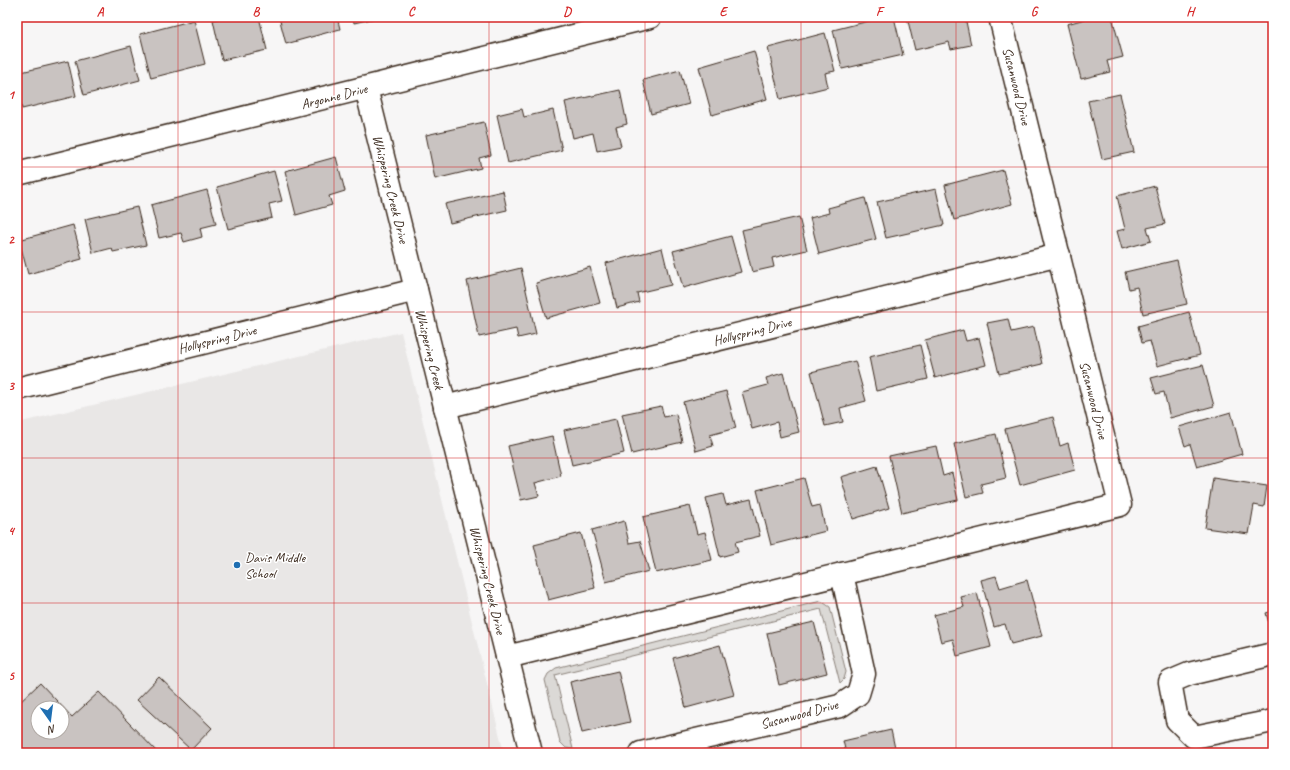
<svg xmlns="http://www.w3.org/2000/svg" width="1290" height="770" font-family="Caveat,sans-serif">
  <rect width="100%" height="100%" fill="#f7f6f6"/>
  <filter id="ink" filterUnits="userSpaceOnUse"><feTurbulence type="fractalNoise" baseFrequency=".025" numOctaves="2"/><feDisplacementMap in="SourceGraphic" scale="8" xChannelSelector="R" yChannelSelector="G"/><feConvolveMatrix kernelMatrix="1 2 1 2 8 2 1 2 1" color-interpolation-filters="sRGB"/></filter>
  <g filter="url(#ink)">
    <path fill="#e9e7e6" fill-rule="evenodd" d="M401,332L504,753H17V423ZM38,708H62V732H38Z"/>
    <path fill="#dbd9d6" stroke="#8b827a" d="M821,601L830,607L846,672L844,679L840,683L821,609L555,675L573,749L566,748L560,742L545,680L548,674L556,668Z"/>
    <g fill="#c9c3c1" stroke="#3b2a1e" fill-rule="evenodd">
      <path d="M225,17H259L267,50L222,60L213,20Z"/>
      <path d="M279,17H337L340,29L286,44Z"/>
      <path d="M353,17H380L354,23Z"/>
      <path d="M873,17H894L903,55L842,69L833,30L873,20Z"/>
      <path d="M907,17H965L971,45L951,49L949,42L915,50Z"/>
      <path d="M1092,17H1112L1123,57L1107,61L1110,72L1081,79L1067,24Z"/>
      <path d="M194,20L205,64L151,78L140,34Z"/>
      <path d="M825,33L835,71L825,73L828,87L780,99L768,48Z"/>
      <path d="M131,46L140,80L84,95L75,61Z"/>
      <path d="M754,51L767,99L712,115L699,67Z"/>
      <path d="M68,61L76,96L22,109L17,88V73Z"/>
      <path d="M680,70L689,104L651,114L643,80Z"/>
      <path d="M620,90L627,124L616,127L621,146L597,151L593,133L573,138L565,102Z"/>
      <path d="M1120,94L1134,152L1102,159L1088,101Z"/>
      <path d="M522,109L524,117L553,110L562,150L508,163L497,115Z"/>
      <path d="M484,122L491,155L479,158L481,168L435,179L426,135Z"/>
      <path d="M336,157L345,191L329,196L332,205L296,215L285,171Z"/>
      <path d="M1003,170L1012,204L954,220L945,185Z"/>
      <path d="M274,171L282,201L269,204L272,218L228,229L217,187Z"/>
      <path d="M1155,186L1165,224L1147,228L1151,241L1122,249L1117,231L1125,229L1117,196Z"/>
      <path d="M936,189L944,225L886,238L877,202Z"/>
      <path d="M207,190L216,224L200,228L202,237L184,242L181,233L159,238L151,205Z"/>
      <path d="M503,191L507,210L450,223L445,204Z"/>
      <path d="M865,198L876,239L819,254L810,218L829,213L828,208Z"/>
      <path d="M137,207L146,245L113,252L112,248L93,253L85,219Z"/>
      <path d="M799,217L807,250L772,258L774,267L752,272L742,230Z"/>
      <path d="M73,225L82,259L28,274L19,240Z"/>
      <path d="M731,236L741,272L683,288L673,251Z"/>
      <path d="M662,248L671,285L637,293L639,302L617,308L606,263Z"/>
      <path d="M1177,260L1187,304L1143,314L1137,287L1129,289L1125,272Z"/>
      <path d="M590,267L600,303L546,318L536,283Z"/>
      <path d="M521,268L536,334L518,338L516,329L479,337L467,281Z"/>
      <path d="M1189,312L1200,355L1157,366L1150,341L1142,343L1138,326Z"/>
      <path d="M1008,319L1011,332L1034,327L1042,364L999,374L987,323Z"/>
      <path d="M963,330L966,341L979,338L986,365L935,378L925,340Z"/>
      <path d="M920,345L928,379L876,391L869,357Z"/>
      <path d="M855,361L866,401L840,408L843,422L825,426L811,372Z"/>
      <path d="M1203,365L1214,406L1170,418L1164,392L1156,394L1151,378Z"/>
      <path d="M783,373L799,432L780,437L777,422L752,429L742,392L768,385L766,378Z"/>
      <path d="M726,391L736,428L710,435L713,446L696,451L683,402Z"/>
      <path d="M661,406L664,417L676,414L682,442L632,454L622,414Z"/>
      <path d="M1231,412L1242,454L1197,467L1190,444L1185,446L1179,427Z"/>
      <path d="M1053,417L1060,446L1068,443L1075,470L1020,485L1005,429Z"/>
      <path d="M616,419L624,453L572,465L564,430Z"/>
      <path d="M996,434L1006,478L981,484L983,493L966,497L954,444Z"/>
      <path d="M552,436L561,476L535,483L539,496L521,500L508,446Z"/>
      <path d="M936,446L943,476L952,473L958,500L902,513L889,456Z"/>
      <path d="M877,466L889,508L853,519L841,477Z"/>
      <path d="M804,478L812,507L820,505L826,531L771,545L757,490Z"/>
      <path d="M1213,478L1267,486L1264,507L1254,505L1249,534L1205,528Z"/>
      <path d="M723,494L726,505L751,499L760,536L735,542L738,552L720,557L706,498Z"/>
      <path d="M690,506L697,534L705,532L712,560L656,573L643,517Z"/>
      <path d="M624,521L629,543L640,541L649,571L606,582L592,530Z"/>
      <path d="M581,533L595,588L548,600L534,545Z"/>
      <path d="M996,576L1000,588L1027,580L1042,636L1011,644L1005,624L994,627L981,580Z"/>
      <path d="M977,593L991,647L957,656L953,639L941,642L934,615L964,607L961,597Z"/>
      <path d="M1273,611V633L1272,634L1266,613Z"/>
      <path d="M814,622L827,673L779,685L767,633Z"/>
      <path d="M720,645L734,695L686,708L673,658Z"/>
      <path d="M618,671L630,722L582,733L570,682Z"/>
      <path d="M159,677L212,728L191,750L137,700Z"/>
      <path d="M40,683L72,717L99,692L158,753H17V705ZM38,708H62V732H38Z"/>
      <path d="M891,730L896,753H846L843,741Z"/>
    </g>
    <g fill="none" stroke-linecap="round" stroke-linejoin="round">
      <g stroke="#3b2a1e" stroke-width="25">
        <g id="minor">
          <path d="M366,88L531,753"/>
          <path d="M17,174L650,17"/>
          <path d="M17,389L416,290"/>
          <path d="M445,407L1059,255"/>
          <path d="M1273,654L1189,674L1170,682L1177,720L1194,737L1273,721"/>
          <path d="M507,657L1120,505L1000,17"/>
          <path d="M641,753L840,706L858,694L864,674L842,574"/>
        </g>
      </g>
      <use href="#minor" stroke="#fff" stroke-width="22"/>
    </g>
  </g>
  <path fill="none" stroke="#d62828" stroke-width="1" stroke-opacity="0.55" d="M178,17V753M334,17V753M489,17V753M645,17V753M801,17V753M956,17V753M1112,17V753M17,167H1273M17,312H1273M17,458H1273M17,603H1273"/>
  <circle fill="#1f6fb2" stroke="#fff" stroke-width="1.5" cx="237" cy="565" r="4"/>
  <g text-anchor="middle" stroke-width="3" stroke-linejoin="round" paint-order="stroke">
    <g font-size="14" fill="#3b2a1e" stroke="#fff">
      <text transform="translate(1017 86) rotate(76)" y="5">Susanwood Drive</text>
      <text transform="translate(334 96) rotate(-14)" y="5">Argonne Drive</text>
      <text transform="translate(391 189) rotate(76)" y="5">Whispering Creek Drive</text>
      <text transform="translate(752 331) rotate(-14)" y="5">Hollyspring Drive</text>
      <text transform="translate(217 339) rotate(-14)" y="5">Hollyspring Drive</text>
      <text transform="translate(430 349) rotate(76)" y="5">Whispering Creek</text>
      <text transform="translate(1094 400) rotate(76)" y="5">Susanwood Drive</text>
      <text transform="translate(488 580) rotate(76)" y="5">Whispering Creek Drive</text>
      <text transform="translate(799 714) rotate(-15)" y="5">Susanwood Drive</text>
    </g>
    <g font-size="14" fill="#3b2a1e" stroke="#fff" text-anchor="start">
      <text x="245" y="562">Davis Middle<tspan x="245" dy="16">School</tspan></text>
    </g>
  </g>
  <rect width="1290" height="770" fill="none" stroke="#fff" stroke-width="44"/>
  <g transform="translate(50 720) rotate(166)"><circle r="19" fill="#ffffff" stroke="#b1aaa5"/>
  <path d="M0-3L7 15L0 10L-7 15Z" fill="#1f6fb2"/>
  <text y="-6" font-size="11" font-weight="bold" text-anchor="middle" fill="#3b2a1e">N</text>
  </g>
  <rect x="22" y="22" width="1246" height="726" fill="none" stroke="#d62828" stroke-width="1.5"/>
  <g font-size="13" text-anchor="middle" font-weight="bold" fill="#d62828">
    <text x="100" y="16">A</text>
    <text x="256" y="16">B</text>
    <text x="411" y="16">C</text>
    <text x="567" y="16">D</text>
    <text x="723" y="16">E</text>
    <text x="879" y="16">F</text>
    <text x="1034" y="16">G</text>
    <text x="1190" y="16">H</text>
    <text x="11" y="99">1</text>
    <text x="11" y="244">2</text>
    <text x="11" y="390">3</text>
    <text x="11" y="535">4</text>
    <text x="11" y="680">5</text>
  </g>
</svg>
